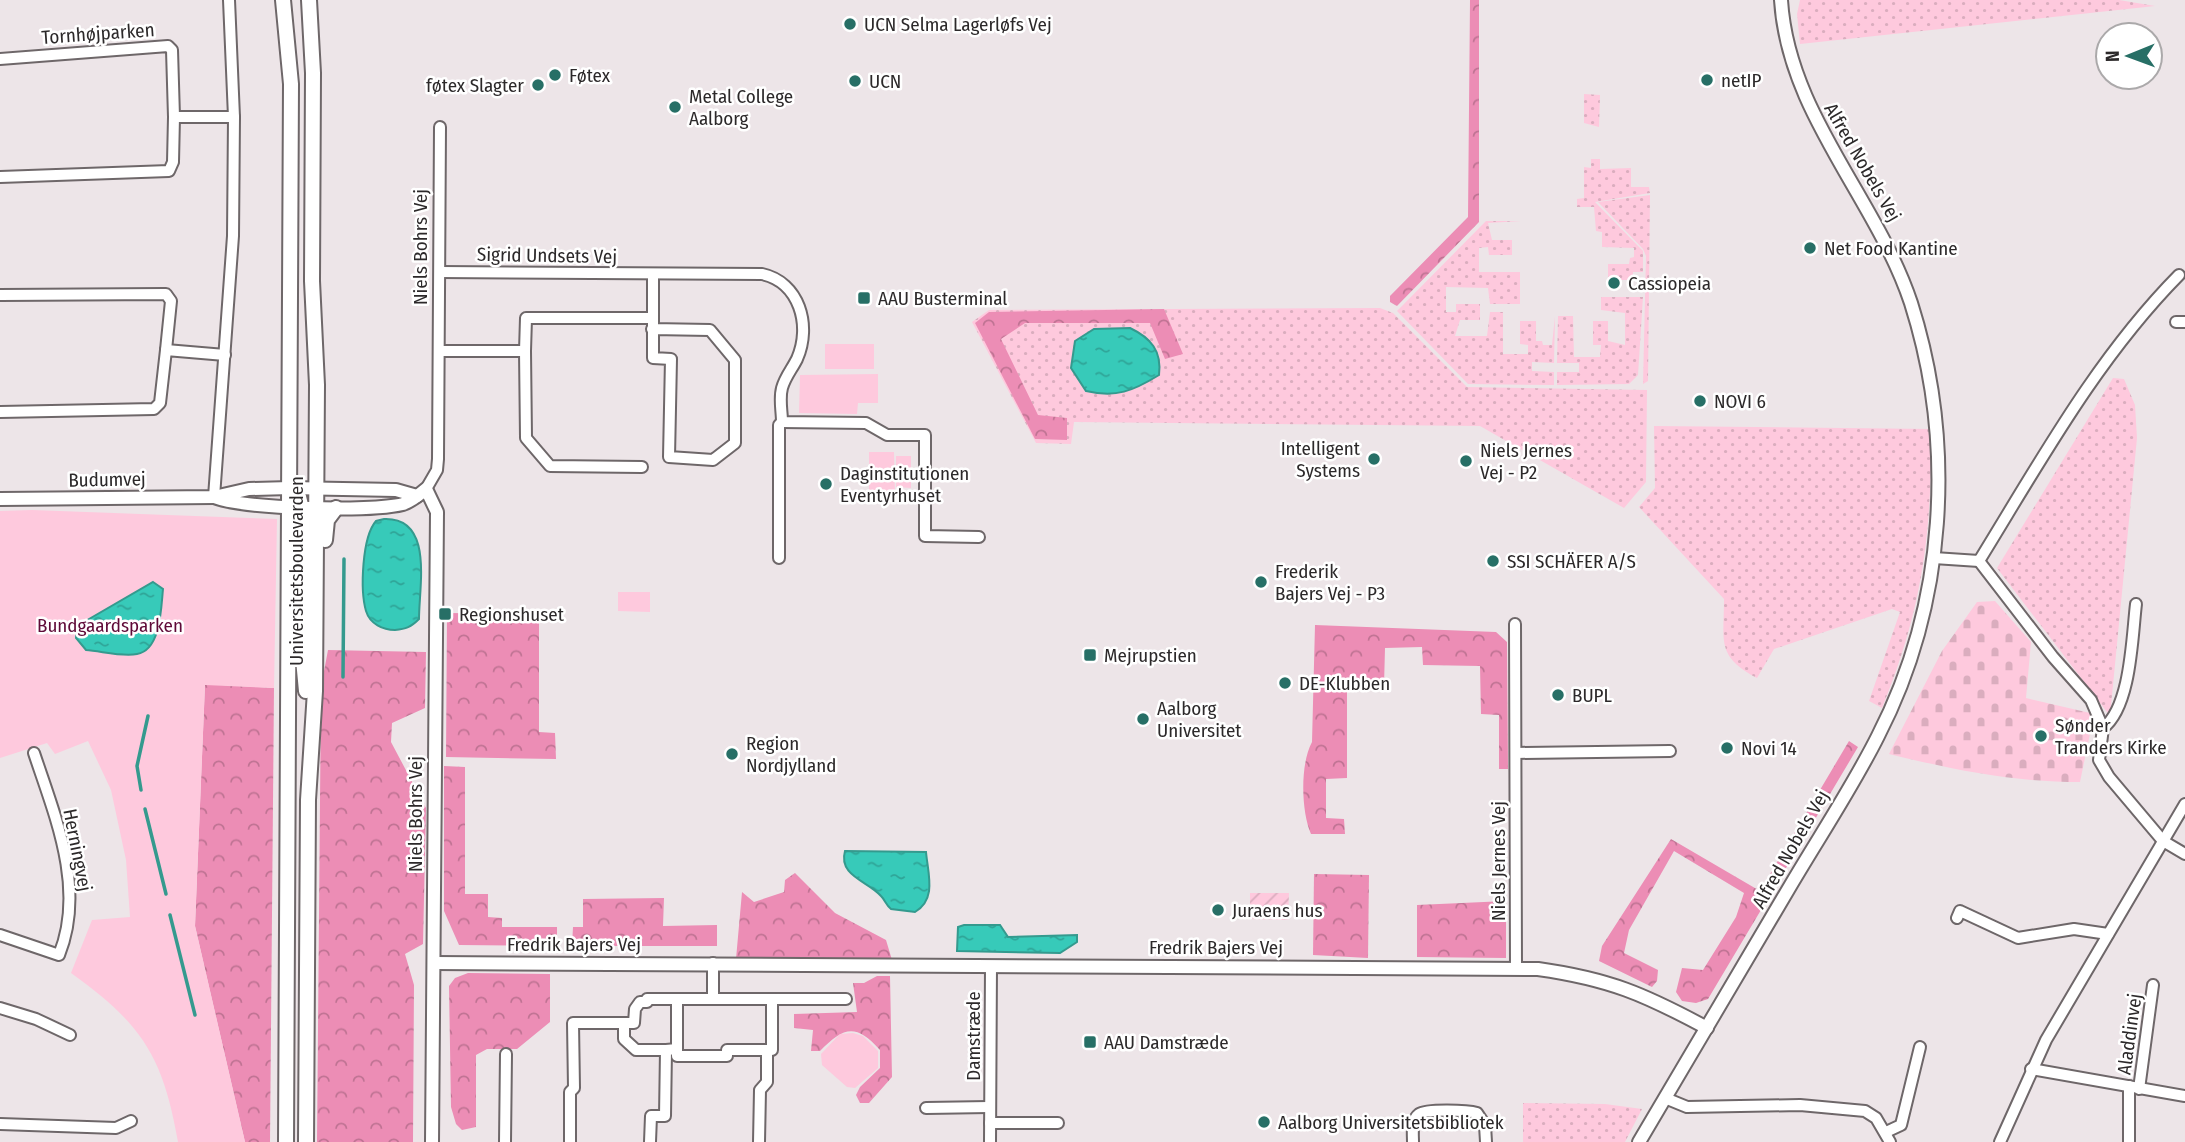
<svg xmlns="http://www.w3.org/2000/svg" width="2185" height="1142" font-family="'Fira Sans Condensed',sans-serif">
  <defs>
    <pattern id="grass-dots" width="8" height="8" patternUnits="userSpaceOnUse" patternTransform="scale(1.75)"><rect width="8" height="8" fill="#fec9dd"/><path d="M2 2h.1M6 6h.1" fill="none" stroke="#daadbe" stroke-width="1.8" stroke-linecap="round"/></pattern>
    <pattern id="forest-crowns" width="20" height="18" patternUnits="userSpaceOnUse" patternTransform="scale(1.75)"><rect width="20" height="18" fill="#ec8db5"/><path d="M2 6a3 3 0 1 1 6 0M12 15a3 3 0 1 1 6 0" fill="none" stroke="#bf7393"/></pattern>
    <pattern id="cemetery-stones" width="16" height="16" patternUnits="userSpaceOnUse" patternTransform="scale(1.75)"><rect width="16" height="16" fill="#fec9dd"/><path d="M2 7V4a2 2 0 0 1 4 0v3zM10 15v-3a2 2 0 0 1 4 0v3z" fill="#daadbe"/></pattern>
    <pattern id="garden-furrows" width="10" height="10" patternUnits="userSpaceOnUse" patternTransform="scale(1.75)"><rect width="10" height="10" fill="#fec9dd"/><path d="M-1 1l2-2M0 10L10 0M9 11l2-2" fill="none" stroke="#daadbe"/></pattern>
    <pattern id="water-ripples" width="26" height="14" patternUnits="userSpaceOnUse" patternTransform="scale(1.75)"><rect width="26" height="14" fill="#37cab9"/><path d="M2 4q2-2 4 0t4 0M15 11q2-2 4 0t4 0" fill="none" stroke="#2fa497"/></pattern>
  </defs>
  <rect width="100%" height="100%" fill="#ede5e8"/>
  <g fill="url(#grass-dots)">
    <path d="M1800,0H2119L2155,6L1800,44L1797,14Z"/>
    <path d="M1584,94L1600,95L1599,127L1584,123Z"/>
    <path d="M1591,159H1600V169L1631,168V187H1649L1650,193L1595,202L1643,251V272H1633V280H1608V264H1629L1630,258L1634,257V248L1602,247V232L1596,231L1594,207H1577V199L1584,198V167L1591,168Z"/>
    <path d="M1650,195L1648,381L1643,384L1646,256L1643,249L1598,202Z"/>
    <path d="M1486,221H1521L1488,223L1492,240H1512V255H1489L1488,247L1479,248V272H1520V304H1490L1488,288L1446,287V312H1456V304H1480V320H1460L1455,336H1487L1490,312H1503V354H1528V345L1520,344V321H1536V341H1542L1543,345H1552L1555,316L1554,363L1532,362V371L1554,372V385L1468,384L1397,311Z"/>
    <path d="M1601,297H1643L1638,375L1629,384L1557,385V372H1579V363H1557L1558,316H1573L1574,357H1600L1601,345H1593V321H1608V341L1625,345V313L1601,310Z"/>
    <path d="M1380,308L1393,313L1467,387L1647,390L1646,482L1624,508L1480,426L1074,422L1071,444L1036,443L972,322L989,310Z"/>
    <path d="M2113,378L2124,379L2135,405L2137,438L2110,716L1997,568Z"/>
    <path d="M1654,426L1931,429C1932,534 1922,610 1882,708L1869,701L1900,612L1892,609L1774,649L1757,678C1716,656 1724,642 1724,599L1639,507L1655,488Z"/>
    <path d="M1523,1103L1605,1104L1642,1109L1625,1142H1523Z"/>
  </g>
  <g fill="url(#forest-crowns)">
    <path d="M1470,0H1479V222L1397,306L1390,302V296L1468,217Z"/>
    <path d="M1164,309L1183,354L1165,359L1150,323H1025L1001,339L1038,415L1067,418V440L1035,439L975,323L989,312Z"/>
    <path d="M447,613L539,614V732L555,733L556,759L446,757Z"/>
    <path d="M1315,625L1496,632L1507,642L1508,769H1499V715L1481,714L1480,666L1423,665L1422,647L1385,648L1384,686L1347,688V778L1326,779V818L1344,819L1345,834H1311C1301,811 1300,764 1312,742Z"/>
    <path d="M328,650L426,652L425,708L392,723L391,742L426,808L423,944L405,954L414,985L413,1142H317L321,687Z"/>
    <path d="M205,684L274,688L270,1142H245L195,926Z"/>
    <path d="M1849,741L1858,747L1708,999L1696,1003L1682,1001L1676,992L1682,968L1703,970L1736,917L1744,893L1674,851L1629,930L1624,953L1658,970L1657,981L1652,987L1599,961L1602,946L1671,839L1760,891Z"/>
    <path d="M444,766L465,767V894H488V917L502,918V927H557V946L459,945L444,911Z"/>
    <path d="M795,873L835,913L886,940L892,960L736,959L742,892L754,902L784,892L785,880Z"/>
    <path d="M1314,874L1369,875L1368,958L1313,955Z"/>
    <path d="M664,898L663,926L717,925V946H572L573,927H583V899Z"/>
    <path d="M1506,901V958L1417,957V905Z"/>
    <path d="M468,973L550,974V1022L517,1049H487L476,1055V1127L462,1130L456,1124L451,1107L449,986L455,978Z"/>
    <path d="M877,976H890L892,1077L869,1103H860L856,1095L860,1087L880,1068V1050C855,1022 843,1028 820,1051H811L813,1030L794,1028V1014L857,1012L853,983H864Z"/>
  </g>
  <path fill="url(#cemetery-stones)" d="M1995,601L2031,642L2026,698L2090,713L2092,724L2080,782C2012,782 1955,770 1889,754L1942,651L1977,602Z"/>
  <g fill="#fec9dd">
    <path d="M874,344V369H825V344Z"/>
    <path d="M878,374V403H858L857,414L799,413L800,375Z"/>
    <path d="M869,452H894L895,495H869Z"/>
    <path d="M896,456H911V488L896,487Z"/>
    <path d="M32,510L277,519L274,688L205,685L195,926L245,1142H178C163,1056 142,1024 71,973L92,920L130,917L126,860L111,790L88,741L55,754L47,743L0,758V511Z"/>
    <path d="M618,592H650V612L618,611Z"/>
    <path d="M853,1033L863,1036L878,1051V1068L855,1088L847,1087L822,1065L821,1054L840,1034Z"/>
  </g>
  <path fill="url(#garden-furrows)" d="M1250,893H1289L1288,920L1250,919Z"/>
  <g fill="url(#water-ripples)" stroke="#349a8e" stroke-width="2">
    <path d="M1130,328C1151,338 1162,351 1159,375C1133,391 1116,398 1086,391L1071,368L1075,341L1094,329Z"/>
    <path d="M384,519C434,517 419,586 419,619C411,627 406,629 395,630C383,630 370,624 366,611C360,590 362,537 376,521Z"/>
    <path d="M153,582L163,589C161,608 161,650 137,654C122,657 101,651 86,650L76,638L77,626Z"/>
    <path d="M845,851L926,852C928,874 937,899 915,912L891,909C886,905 885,900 881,896C868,881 838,876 845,851Z"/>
    <path d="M964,925H1000L1008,937L1077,935V942L1060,953L957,951L958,927Z"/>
  </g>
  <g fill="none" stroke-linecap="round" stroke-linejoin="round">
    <g stroke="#349a8e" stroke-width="3.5">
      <path d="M343,677L344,559"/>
      <path d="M141,790L137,766L148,716"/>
      <path d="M145,809L166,894"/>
      <path d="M170,915L195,1015"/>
    </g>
    <g stroke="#6e6769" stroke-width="14">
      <g id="minor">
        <path d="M0,59L168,46L172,50L174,117H234"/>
        <path d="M0,177L169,171L173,162L174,117"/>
        <path d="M440,272L762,274C799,282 812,325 797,359C792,369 785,377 782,388C779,399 782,411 782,422L866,423L887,435H925V536L979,537"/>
        <path d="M0,295L166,294L171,301L166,350"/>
        <path d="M2176,322H2185"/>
        <path d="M652,329L710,330L735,360V443L713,460L669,457L671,359L653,358V274"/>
        <path d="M439,351H525L526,438L550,466L642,467"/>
        <path d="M525,351L526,318H652"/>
        <path d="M0,412L154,409L160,403L166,350L225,355"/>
        <path d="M426,489L437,470L438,459L440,127"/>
        <path d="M214,497L233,236L234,117L229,0"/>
        <path d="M779,558V425L782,422"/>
        <path d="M1934,558L1979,561C2040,462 2097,358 2179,275"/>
        <path d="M1979,561L2053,657L2091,700L2103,728L2099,760L2109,777L2163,841L2185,854"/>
        <path d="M1515,624L1516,968"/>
        <path d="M2103,728C2131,707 2132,637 2136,604"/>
        <path d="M1516,753L1670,751"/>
        <path d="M1957,918L1960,911L2018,938L2074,929L2108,934"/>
        <path d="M0,935L59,955C86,889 55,816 34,753"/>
        <path d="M677,999V1049"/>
        <path d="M713,999V963"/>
        <path d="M0,1008L36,1019L70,1035"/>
        <path d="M624,1023V1039L636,1050H666L665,1116H651L650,1142"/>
        <path d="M666,1050L677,1049V1056H727V1050H767"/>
        <path d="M2031,1069L2185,1096"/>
        <path d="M2139,1089L2153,985"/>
        <path d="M1665,1098L1687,1107L1800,1105L1865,1111L1876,1118L1890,1142"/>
        <path d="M926,1108L989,1107"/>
        <path d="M990,1123H1058"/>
        <path d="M0,1124L116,1128L131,1121"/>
        <path d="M1886,1132L1901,1125L1920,1047"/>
        <path d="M505,1142L506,1054"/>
        <path d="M570,1142V1092L574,1088L573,1023H634L635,1009L640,1002H647V999H846"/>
        <path d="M759,1142L760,1090L767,1082V1050H772V999"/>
        <path d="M990,1142L991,966"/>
        <path d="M1413,1142C1413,1133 1411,1120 1419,1114C1426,1109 1467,1110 1477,1113L1485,1125L1486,1142"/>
        <path d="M2000,1142L2046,1040L2185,804"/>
        <path d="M2129,1142V1086"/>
      </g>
    </g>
    <g stroke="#6e6769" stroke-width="16">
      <g id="tertiary">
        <path d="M214,497C245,509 370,512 403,504C412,501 419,495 426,489L437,512L432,1142"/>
        <path d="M0,499L214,497L249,489L290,488L396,490L417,496"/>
        <path d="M434,963L1538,969C1609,979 1644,994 1707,1028"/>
        <path d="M1639,1142C1690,1056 1741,969 1792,883C1821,834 1853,786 1878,736C1946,604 1956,445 1911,303C1876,198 1788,114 1781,0"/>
      </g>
    </g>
    <g stroke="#6e6769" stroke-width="18">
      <g id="secondary">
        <path d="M283,0L291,84L286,1142"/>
        <path d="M290,488L299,497L303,513L302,649L306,691"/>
        <path d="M325,540L327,520L336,508"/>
        <path d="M306,1142L308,800L315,691L317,385L312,281L313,73L309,0"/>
      </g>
    </g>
    <use href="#minor" stroke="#fff" stroke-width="10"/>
    <use href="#tertiary" stroke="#fff" stroke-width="12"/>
    <use href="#secondary" stroke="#fff" stroke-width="14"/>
  </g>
  <g fill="#276f66" stroke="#fff" stroke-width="2.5">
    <circle cx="850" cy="24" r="7"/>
    <circle cx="555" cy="75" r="7"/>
    <circle cx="1707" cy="80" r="7"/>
    <circle cx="855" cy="81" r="7"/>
    <circle cx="538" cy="85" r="7"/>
    <circle cx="675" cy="107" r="7"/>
    <circle cx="1810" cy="248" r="7"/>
    <circle cx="1614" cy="283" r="7"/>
    <rect x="857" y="291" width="14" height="14" rx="3.5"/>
    <circle cx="1700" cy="401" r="7"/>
    <circle cx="1374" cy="459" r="7"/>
    <circle cx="1466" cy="461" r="7"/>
    <circle cx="826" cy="484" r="7"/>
    <circle cx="1493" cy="561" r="7"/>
    <circle cx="1261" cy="582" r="7"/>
    <rect x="438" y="607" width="14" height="14" rx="3.5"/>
    <rect x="1083" y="648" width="14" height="14" rx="3.5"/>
    <circle cx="1285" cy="683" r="7"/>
    <circle cx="1558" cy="695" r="7"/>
    <circle cx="1143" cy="719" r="7"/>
    <circle cx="2041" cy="736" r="7"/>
    <circle cx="1727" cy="748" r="7"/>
    <circle cx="732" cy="754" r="7"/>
    <circle cx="1218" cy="910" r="7"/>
    <rect x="1083" y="1035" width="14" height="14" rx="3.5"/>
    <circle cx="1264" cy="1122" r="7"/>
  </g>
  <g text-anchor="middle" stroke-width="5" stroke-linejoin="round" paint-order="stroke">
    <g font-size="19" fill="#2c292a" stroke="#fff" text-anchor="start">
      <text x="864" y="31">UCN Selma Lagerløfs Vej</text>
      <text x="569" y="82">Føtex</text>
      <text x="1721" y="87">netIP</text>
      <text x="869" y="88">UCN</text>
      <text x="524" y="92" text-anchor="end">føtex Slagter</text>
      <text x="689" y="103">Metal College<tspan x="689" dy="22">Aalborg</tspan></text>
      <text x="1824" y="255">Net Food Kantine</text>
      <text x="1628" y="290">Cassiopeia</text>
      <text x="878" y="305">AAU Busterminal</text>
      <text x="1714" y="408">NOVI 6</text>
      <text x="1360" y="455" text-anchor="end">Intelligent<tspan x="1360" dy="22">Systems</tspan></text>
      <text x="1480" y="457">Niels Jernes<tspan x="1480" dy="22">Vej - P2</tspan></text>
      <text x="840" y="480">Daginstitutionen<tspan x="840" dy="22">Eventyrhuset</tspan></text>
      <text x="1507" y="568">SSI SCHÄFER A/S</text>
      <text x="1275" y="578">Frederik<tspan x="1275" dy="22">Bajers Vej - P3</tspan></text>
      <text x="459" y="621">Regionshuset</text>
      <text x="1104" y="662">Mejrupstien</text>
      <text x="1299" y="690">DE-Klubben</text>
      <text x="1572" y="702">BUPL</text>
      <text x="1157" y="715">Aalborg<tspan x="1157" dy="22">Universitet</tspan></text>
      <text x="2055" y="732">Sønder<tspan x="2055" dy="22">Tranders Kirke</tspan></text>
      <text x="746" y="750">Region<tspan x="746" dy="22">Nordjylland</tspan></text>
      <text x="1741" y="755">Novi 14</text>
      <text x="1232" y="917">Juraens hus</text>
      <text x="1104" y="1049">AAU Damstræde</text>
      <text x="1278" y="1129">Aalborg Universitetsbibliotek</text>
    </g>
    <g font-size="19" fill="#2c292a" stroke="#fff">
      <text transform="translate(98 33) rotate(-4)" y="7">Tornhøjparken</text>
      <text transform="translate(1863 162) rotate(60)" y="7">Alfred Nobels Vej</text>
      <text transform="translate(420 247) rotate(-90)" y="7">Niels Bohrs Vej</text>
      <text transform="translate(547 255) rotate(1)" y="7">Sigrid Undsets Vej</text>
      <text transform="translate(107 479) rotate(-1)" y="7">Budumvej</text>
      <text transform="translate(296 571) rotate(-90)" y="7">Universitetsboulevarden</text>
      <text transform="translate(415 814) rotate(-90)" y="7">Niels Bohrs Vej</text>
      <text transform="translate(1790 849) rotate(-60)" y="7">Alfred Nobels Vej</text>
      <text transform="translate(78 850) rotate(79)" y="7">Herningvej</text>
      <text transform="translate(1498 861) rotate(-90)" y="7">Niels Jernes Vej</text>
      <text x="574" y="951">Fredrik Bajers Vej</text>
      <text x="1216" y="954">Fredrik Bajers Vej</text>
      <text transform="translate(2129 1034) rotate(-82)" y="7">Aladdinvej</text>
      <text transform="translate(973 1036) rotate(-90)" y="7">Damstræde</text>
    </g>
    <g font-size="19" fill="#5f0a38" stroke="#fff">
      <text x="110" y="632">Bundgaardsparken</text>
    </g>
  </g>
  <g transform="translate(2129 56) rotate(269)"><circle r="33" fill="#ffffff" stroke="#aba9aa" stroke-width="2"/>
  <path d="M0-5L12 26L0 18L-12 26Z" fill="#276f66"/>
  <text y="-10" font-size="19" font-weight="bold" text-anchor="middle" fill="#2c292a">N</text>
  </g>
</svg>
